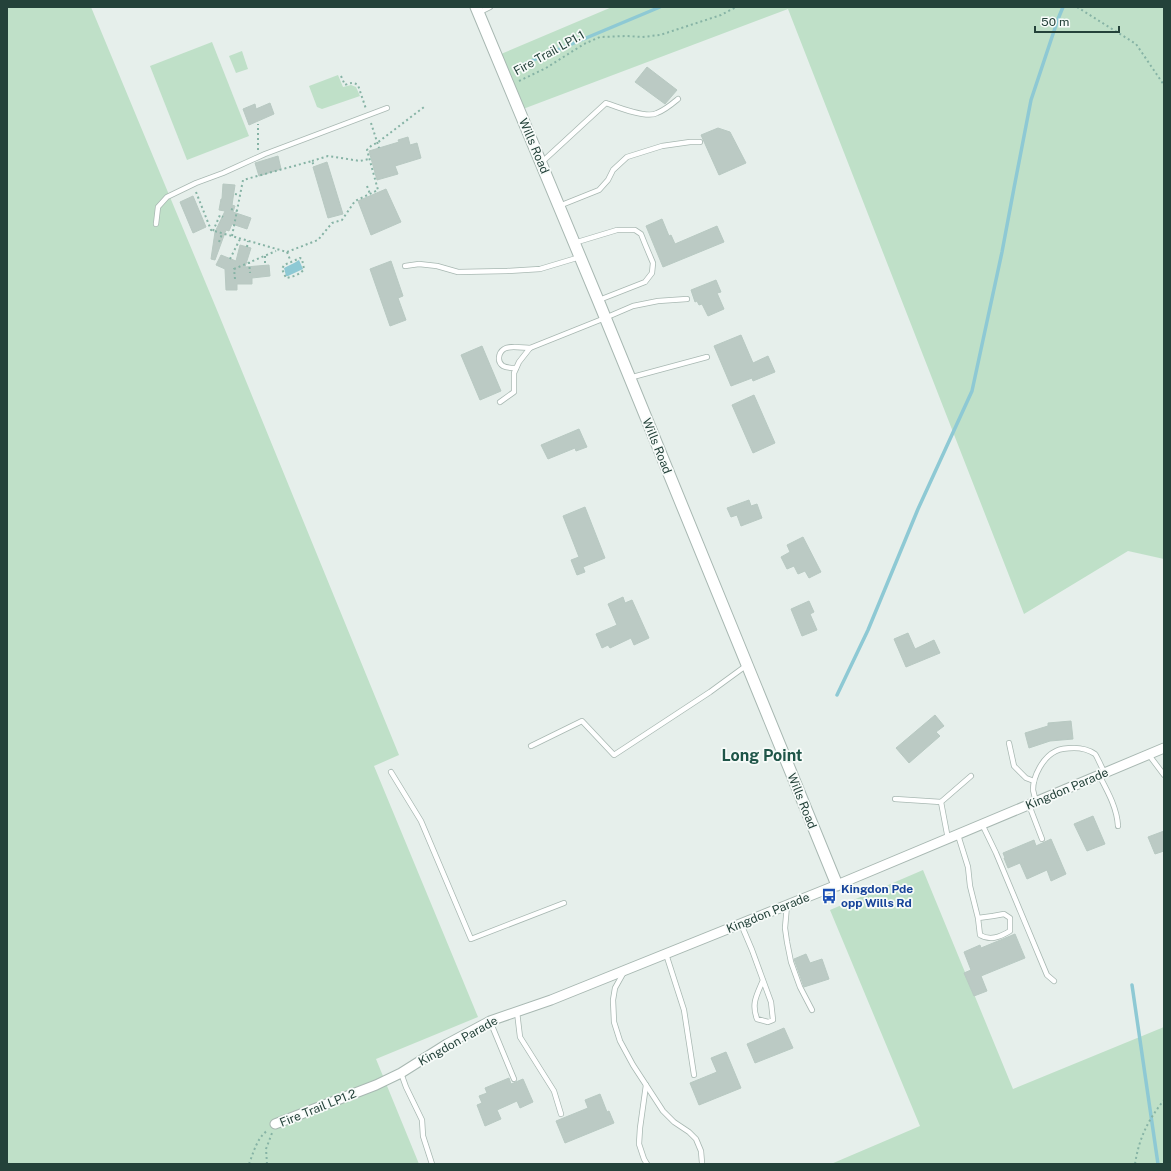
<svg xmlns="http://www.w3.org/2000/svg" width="1171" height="1171" font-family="'Public Sans',sans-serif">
  <rect width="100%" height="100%" fill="#e6efeb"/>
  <g fill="#bfe0c8">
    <path d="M7,7H91L219,315L399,755L374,766L478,1017L376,1059L419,1164H7Z"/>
    <path d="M612,7H1164V559L1128,551L1024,614L788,9L523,109L501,54Z"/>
    <path d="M212,42L249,136L187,160L150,66Z"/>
    <path d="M242,51L248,69L236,73L229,56Z"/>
    <path d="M338,75L343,87L351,85L356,87L360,96L322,109L317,107L309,86Z"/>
    <path d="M923,870L1013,1089L1164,1027V1164H831L920,1126L830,910Z"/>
  </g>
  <path fill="#8ec9d4" d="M299,260L303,269L288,276H286L284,268L296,262L297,261Z"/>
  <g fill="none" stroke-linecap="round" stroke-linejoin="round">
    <g stroke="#8ec9d4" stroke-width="3.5">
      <path d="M524,64L660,7"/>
      <path d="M837,695L868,630L918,509L972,391L1002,252L1014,188L1031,100L1058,19L1063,7"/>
      <path d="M1132,985L1158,1164"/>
    </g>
  </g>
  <g fill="#bbcac4" stroke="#b8c9c2">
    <path d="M647,67L677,90L665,104L635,82Z"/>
    <path d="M270,103L274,114L249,125L243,109L255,104L256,109Z"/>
    <path d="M718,128L730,132L746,163L719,175L701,135Z"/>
    <path d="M408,137L410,145L417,143L421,158L395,166L398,174L377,180L369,151L399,142L398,140Z"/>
    <path d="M278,156L281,169L259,176L255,163Z"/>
    <path d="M327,162L343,214L328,218L313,167Z"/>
    <path d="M223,184L235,185L232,205L235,206L233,212L251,218L247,229L232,224L229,231L226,230L215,260L211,259L215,232L225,211L219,210L221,199H222Z"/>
    <path d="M386,189L401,222L371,235L358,201Z"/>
    <path d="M193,196L206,227L193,233L180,202Z"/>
    <path d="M662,219L669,236L671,235L675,244L717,226L724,242L663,267L646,226Z"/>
    <path d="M240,245L251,248L245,267L269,265L270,276L252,278V284H237V290H226L225,269L216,265L221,255L236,261Z"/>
    <path d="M391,261L403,296L398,298L406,320L390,326L370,269Z"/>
    <path d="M716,280L721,292L717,293L724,309L708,316L702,304L699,305L697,301L695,302L691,290Z"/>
    <path d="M741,335L753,363L768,356L775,372L753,381L752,378L731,386L714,346Z"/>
    <path d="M482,346L501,391L480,400L461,355Z"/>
    <path d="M754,395L775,443L753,453L732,405Z"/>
    <path d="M579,429L587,447L576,451L575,448L548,459L541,445Z"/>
    <path d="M749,500L751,506L757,504L762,518L741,526L737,515L731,517L727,508Z"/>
    <path d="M585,507L605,558L583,567L585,572L577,575L571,560L579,557L563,516Z"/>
    <path d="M803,537L821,572L809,578L805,571L798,574L794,566L787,569L781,557L790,552L787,545Z"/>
    <path d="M623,597L625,603L632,600L649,638L634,645L631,638L610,648L608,645L602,648L596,634L617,625L608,604Z"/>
    <path d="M809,601L814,612L810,614L817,630L802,636L791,609Z"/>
    <path d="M908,633L915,649L934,640L940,653L906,667L894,639Z"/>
    <path d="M935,715L944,726L936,732L940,736L909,763L896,748Z"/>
    <path d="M1071,721L1073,739L1050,741L1029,748L1025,733L1048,726V723Z"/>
    <path d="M1093,816L1105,844L1087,851L1074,824Z"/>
    <path d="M1164,831V851L1155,854L1148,837Z"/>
    <path d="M1051,839L1066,874L1051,881L1047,870L1027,879L1020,863L1008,868L1004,858H1005L1003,853L1034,840L1036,846Z"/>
    <path d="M1015,934L1025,958L981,976L987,991L974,996L964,973L971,970L964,952L980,945L981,948Z"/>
    <path d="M806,954L810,963L822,959L829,979L804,987L794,959Z"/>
    <path d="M784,1028L793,1048L755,1063L747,1044Z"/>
    <path d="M726,1052L741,1088L699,1105L690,1083L717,1072L711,1058Z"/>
    <path d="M509,1078L511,1084L523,1079L533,1102L520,1108L517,1101L497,1110L501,1119L485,1126L477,1105L482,1103L479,1096L487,1093L485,1088Z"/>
    <path d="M600,1094L607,1112L609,1111L614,1123L565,1143L556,1121L588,1108L585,1100Z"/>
  </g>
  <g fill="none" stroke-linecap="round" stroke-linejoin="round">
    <g stroke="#a8b8b2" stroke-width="6">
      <g id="service">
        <path d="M478,13L490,7"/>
        <path d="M542,162L606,103C617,107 647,119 657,113C665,110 672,104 678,99"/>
        <path d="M559,206L599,190L608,180L613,170L627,157L662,146L690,142H700"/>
        <path d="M156,224L158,207L167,197L196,183L223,173L265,154L387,108"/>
        <path d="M574,243L617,230H635L641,234L645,244L653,263L652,273L645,282L599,300"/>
        <path d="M405,266L419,264L437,266L458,272L507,271L540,269L580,257"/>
        <path d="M516,368C512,368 507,368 503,366C497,362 498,353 504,349C509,345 523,348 530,348"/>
        <path d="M629,378L707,357"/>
        <path d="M500,402L514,392V373L519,362L530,348L605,318L633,306L658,301L687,299"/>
        <path d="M1009,743L1014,766L1026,778L1034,781"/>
        <path d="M531,746L582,721L614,755L710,692L747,665"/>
        <path d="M1149,755L1164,775"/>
        <path d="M391,772L421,821L471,939L564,903"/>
        <path d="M1099,775C1108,792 1117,808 1118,826"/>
        <path d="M895,799L941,802"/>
        <path d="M1036,802C1035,798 1034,794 1033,790C1033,776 1043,757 1056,751C1062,748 1068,748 1074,748C1081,748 1089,750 1095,754C1097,756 1102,769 1105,773"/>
        <path d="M1029,805L1042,839"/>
        <path d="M982,824L996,853L1047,975L1054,981"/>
        <path d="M958,835L968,867L970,886L978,918L980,935C990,941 1000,937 1010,931V918L1004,914L993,916L978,918"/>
        <path d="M948,839L941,802L971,776"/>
        <path d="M787,905L785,928L787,942L791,962L800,987L812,1010"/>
        <path d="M741,924L752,950L771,1002L773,1020L768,1022L757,1019C751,1003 757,995 763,980"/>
        <path d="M666,954L684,1010L694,1075"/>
        <path d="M624,972L615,988L613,1000L614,1022L620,1041L633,1065L663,1111L674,1122L689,1132L696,1139L701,1151L702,1163V1164"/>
        <path d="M517,1012L520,1037L554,1091L561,1114"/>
        <path d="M490,1021L514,1079"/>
        <path d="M401,1073L406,1087L422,1120L423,1136L432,1164"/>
        <path d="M646,1085L640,1128L639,1144L644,1159L647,1164"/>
      </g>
    </g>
    <g stroke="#a8b8b2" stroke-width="11">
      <path id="minor" d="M275,1124L376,1085L401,1073L447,1044L490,1021L551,1000L837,885L1164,748"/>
    </g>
    <g stroke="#a8b8b2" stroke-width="13">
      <path id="tertiary" d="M476,7L598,300L837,885"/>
    </g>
    <g stroke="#86b3a5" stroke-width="2" stroke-dasharray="2 3" stroke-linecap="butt">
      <path d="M1077,7L1136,44L1164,85"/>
      <path d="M341,76L345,85C350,83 353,82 358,85L366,109"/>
      <path d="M519,81L546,68L584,44L600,37L627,36L642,37L660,35L721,15L736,7"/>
      <path d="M371,123L379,148"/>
      <path d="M258,150V124"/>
      <path d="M312,161L328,156L360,161L369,159"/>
      <path d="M367,186L370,194"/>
      <path d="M196,192L211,230L287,252L318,240L332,223L342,220L355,201L378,190L367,150L372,145L377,143L424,107"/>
      <path d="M235,194L240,195"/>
      <path d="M231,209L237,211"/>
      <path d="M213,231L220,215L223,217"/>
      <path d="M232,236L243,180L312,161L314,166"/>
      <path d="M219,242L222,234"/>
      <path d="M247,247L248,241"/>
      <path d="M287,252L291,262L300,258L302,259L304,269C301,274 293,277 286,278L282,269L284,265L291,262"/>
      <path d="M265,256V265"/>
      <path d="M230,259L240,239"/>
      <path d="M249,262L250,273"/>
      <path d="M235,279L234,269L276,251"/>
      <path d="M249,1164C254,1151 257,1138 268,1130"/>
      <path d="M267,1164L266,1149L272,1133"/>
      <path d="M1135,1164C1139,1138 1148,1120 1164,1100"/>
    </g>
    <use href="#service" stroke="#fff" stroke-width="4.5"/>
    <use href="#minor" stroke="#fff" stroke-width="9"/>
    <use href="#tertiary" stroke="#fff" stroke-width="11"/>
  </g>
  <defs>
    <g id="bus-bare" transform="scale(1.2)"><path d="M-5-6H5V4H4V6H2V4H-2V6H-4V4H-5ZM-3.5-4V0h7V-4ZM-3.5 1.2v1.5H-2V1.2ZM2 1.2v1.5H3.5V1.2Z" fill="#1a4fb4" stroke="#f7fbf9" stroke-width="2.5" paint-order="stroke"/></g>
  </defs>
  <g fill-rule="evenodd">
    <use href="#bus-bare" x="829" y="896"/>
  </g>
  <g text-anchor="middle" stroke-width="3.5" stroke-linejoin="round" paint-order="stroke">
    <g font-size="12" fill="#24423a" stroke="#f7fbf9">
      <text transform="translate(549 53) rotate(-29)" y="4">Fire Trail LP1.1</text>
      <text transform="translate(534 146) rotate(67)" y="4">Wills Road</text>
      <text transform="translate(657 446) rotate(68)" y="4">Wills Road</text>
      <text transform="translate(1067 789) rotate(-23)" y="4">Kingdon Parade</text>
      <text transform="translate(802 801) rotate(68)" y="4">Wills Road</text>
      <text transform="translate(768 913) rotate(-22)" y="4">Kingdon Parade</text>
      <text transform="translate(458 1041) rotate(-29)" y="4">Kingdon Parade</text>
      <text transform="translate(318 1108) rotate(-22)" y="4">Fire Trail LP1.2</text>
    </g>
    <g font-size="12" font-weight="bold" fill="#164399" stroke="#f7fbf9" text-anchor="start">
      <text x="841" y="893">Kingdon Pde<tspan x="841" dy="14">opp Wills Rd</tspan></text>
    </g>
    <g font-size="16" font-weight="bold" fill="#1f5548" stroke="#f7fbf9">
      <text x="762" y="761">Long Point</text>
    </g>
  </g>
  <rect width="1171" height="1171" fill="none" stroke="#24423a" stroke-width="16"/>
  <path d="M1035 26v6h84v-6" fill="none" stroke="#24423a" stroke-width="2"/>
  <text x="1041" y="26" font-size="12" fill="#24423a" stroke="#f7fbf9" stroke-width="3" paint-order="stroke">50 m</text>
</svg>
